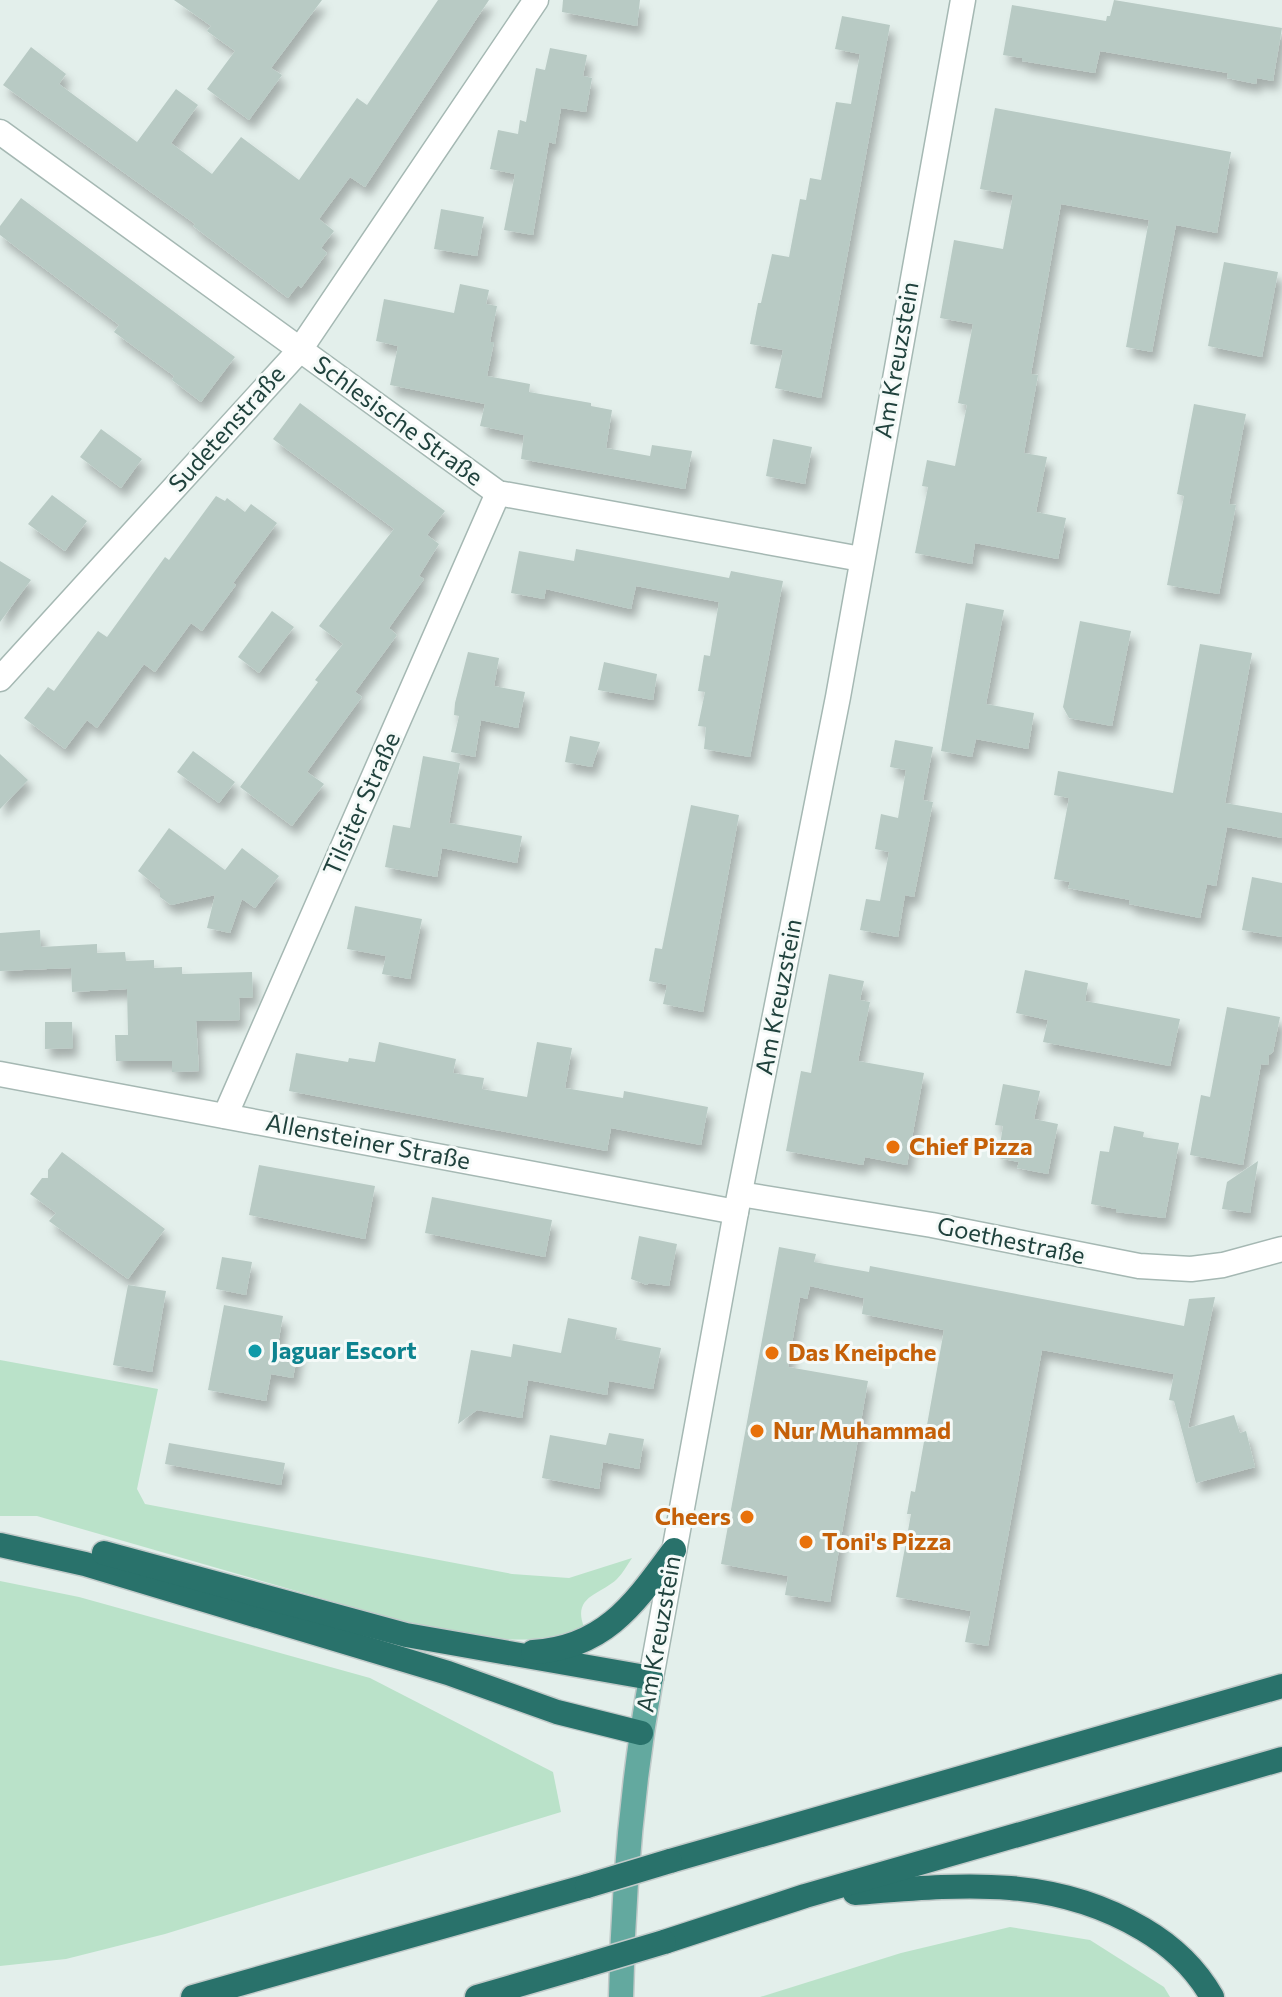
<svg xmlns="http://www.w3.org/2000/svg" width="1282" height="1997" font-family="Commissioner,sans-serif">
  <defs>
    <filter id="shadow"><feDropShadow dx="5" dy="9" stdDeviation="4" flood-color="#0004"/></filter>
  </defs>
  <rect width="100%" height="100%" fill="#e3efeb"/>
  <g fill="#bae2c9">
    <path d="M0,1360L158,1389L137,1489L145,1504L512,1574L569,1578L632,1558C627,1565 623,1573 617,1579C600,1595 572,1596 584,1627C531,1651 468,1635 414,1625L37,1516H0Z"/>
    <path d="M0,1581L79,1597L370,1678L553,1772L561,1812L165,1934L66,1959L0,1966Z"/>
    <path d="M1010,1927L1090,1940L1164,1987L1170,1997H760L901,1953Z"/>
  </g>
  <g fill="#b8cac4" filter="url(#shadow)">
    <path d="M174,0H322L271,68L282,75L249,120L207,89L235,51L207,31L211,26Z"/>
    <path d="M438,0H489L365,187L350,177L319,219L334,231L321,248L327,253L301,288L298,285L288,298L193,226L195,224L3,85L31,47L66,74L59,84L137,142L176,89L198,105L171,143L212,174L241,137L299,180L357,98L367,105Z"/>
    <path d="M563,0H640L637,26L562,12Z"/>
    <path d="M1114,0L1282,28L1273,81L1257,78L1256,84L1227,78L1228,73L1100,51L1095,73L1022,61V58L1003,55L1012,5L1106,21L1107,16H1110Z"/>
    <path d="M842,16L890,25L821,398L775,388L783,350L750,344L758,303H761L772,254L789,257L800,199L806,200L810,178L821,180L836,102L851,104L860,54L835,49Z"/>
    <path d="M550,48L587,55L583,76L592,78L586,112L561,108L555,144L549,142L533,235L504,230L515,174L490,169L498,130L518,134L520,120L526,122L536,68L545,70Z"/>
    <path d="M995,108L1231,152L1217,233L1176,225L1152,352L1126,347L1149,220L1061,204L1031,374L1038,375L1024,453L1047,457L1036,512L1066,518L1058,559L975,543L972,564L915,553L928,487L922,486L927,460L955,466L967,405L958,403L973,324L940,318L954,240L1003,249L1013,195L980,189Z"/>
    <path d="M21,198L235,357L201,402L172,380L174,376L114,332L119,325L0,235V226Z"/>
    <path d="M441,209L484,217L477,256L434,249Z"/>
    <path d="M1224,262L1278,272L1262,357L1208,346Z"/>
    <path d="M460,284L489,290L486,304L497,306L490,342H494L487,376L530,384L529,392L591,403V406L612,410L606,448L650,456L652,445L692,451L685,489L521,459L524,435L480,426L485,404L390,385L398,346L376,341L384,299L454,313Z"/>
    <path d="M300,403L445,511L427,535L439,544L419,576L424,579L389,628L397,635L355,692L362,697L307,772L324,784L292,826L240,787L318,682L315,680L343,644L319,626L394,529L273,439Z"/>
    <path d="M1194,404L1246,414L1229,504L1236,505L1219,594L1167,585L1184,496L1177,494Z"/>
    <path d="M101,429L142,459L121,488L80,457Z"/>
    <path d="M773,439L812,447L805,484L766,476Z"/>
    <path d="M52,495L87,521L65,551L28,524Z"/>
    <path d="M216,496L225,501L227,498L245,512L251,504L277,523L233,583L236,585L202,631L191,623L155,672L144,664L97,728L87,720L65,749L24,718L48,687L54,691L98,631L107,637L165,557L169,560Z"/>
    <path d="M576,549L729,578L731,571L783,581L750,757L704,749L706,727L698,726L705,692L698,691L704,655L710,656L719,602L636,586L631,609L546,589L544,599L511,593L519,551L574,561Z"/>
    <path d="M0,561L31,580L0,622Z"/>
    <path d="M966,603L1004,610L986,704L1034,713L1028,749L976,739L972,757L941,751Z"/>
    <path d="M272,611L294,627L259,673L238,657Z"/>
    <path d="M1080,621L1131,631L1112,726L1069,718L1063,707Z"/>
    <path d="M1200,644L1252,653L1225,803L1282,813V838L1227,827L1216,886L1207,884L1200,918L1129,904L1130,900L1068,888L1070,882L1054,879L1069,798L1054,795L1058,771L1173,793Z"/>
    <path d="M468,652L499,658L494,686L525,692L518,728L481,720L475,757L451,752L459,716L454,715L455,703Z"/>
    <path d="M604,662L657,674L653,700L598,690Z"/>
    <path d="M570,736L600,742L592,767L565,762Z"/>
    <path d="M895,740L933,747L923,800L933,802L914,897L905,895L898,937L860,930L866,899L880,901L889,852L875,849L881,814L898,818L906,770L890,767Z"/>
    <path d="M193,751L235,782L219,803L177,772Z"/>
    <path d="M0,754L28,780L0,809Z"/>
    <path d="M423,756L460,763L449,823L522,836L517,863L442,848L437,877L385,867L393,825L410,828Z"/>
    <path d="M691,805L739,815L703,1012L663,1004L667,985L649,981L655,948L662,949Z"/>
    <path d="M169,828L225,870L242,848L279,876L255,908L242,899L230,933L207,928L215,895L171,905L160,897V889L138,871Z"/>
    <path d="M1252,877L1282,883V937L1242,930Z"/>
    <path d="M355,906L422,919L410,979L382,974L386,956L347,949Z"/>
    <path d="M40,930L41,947L97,944V953L125,952L126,961L154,960V968L182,967V974L252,972L253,997L239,998L240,1020L196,1021L199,1071L172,1072V1061H116L115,1035H128L127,989L72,992L71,968L0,971V933Z"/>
    <path d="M1025,970L1088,983L1085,1001L1180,1019L1170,1066L1043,1042L1048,1020L1016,1013Z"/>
    <path d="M829,974L864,981L860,1000L870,1002L858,1061L924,1073L907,1165L865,1157L863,1165L786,1151L801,1071L811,1073Z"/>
    <path d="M1227,1007L1280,1017L1273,1052L1269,1055L1268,1065L1261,1064L1243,1165L1190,1155L1201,1095L1210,1097Z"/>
    <path d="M45,1022H72L73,1048L45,1049Z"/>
    <path d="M379,1042L456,1059L453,1073L484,1078L482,1089L527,1097L537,1042L572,1048L565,1088L623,1098L624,1091L708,1107L701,1145L611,1128L607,1151L289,1091L296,1053L348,1062L349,1058L375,1062Z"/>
    <path d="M1003,1084L1040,1091L1034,1119L1058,1124L1048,1174L1017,1168L1019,1162L998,1158L1003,1126L995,1125Z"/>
    <path d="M1114,1126L1144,1132L1143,1137L1179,1143L1165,1218L1116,1212V1209L1091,1204L1100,1151L1109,1152Z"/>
    <path d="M62,1152L165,1229L128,1279L49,1221L56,1213L30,1194L42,1178H48V1170Z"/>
    <path d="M1258,1161L1250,1213L1222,1209L1227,1182Z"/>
    <path d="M259,1165L375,1186L365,1239L249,1215Z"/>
    <path d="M432,1197L552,1220L545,1257L425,1233Z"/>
    <path d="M639,1236L677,1244L669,1286L649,1283L647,1285L631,1279Z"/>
    <path d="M779,1247L816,1254L814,1262L869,1272L870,1266L1184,1326L1189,1299L1215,1297L1188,1428L1234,1415L1240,1433L1246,1431L1255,1467L1196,1483L1174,1401L1169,1400L1174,1374L1042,1350L988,1646L965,1642L971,1611L896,1597L911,1514H907L911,1491L915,1492L944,1330L862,1314L864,1298L810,1286L807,1299L800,1297L788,1367L868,1381L830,1602L785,1595L788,1576L721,1564Z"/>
    <path d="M222,1257L252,1262L246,1295L216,1289Z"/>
    <path d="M128,1285L166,1291L152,1372L113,1365Z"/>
    <path d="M224,1305L283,1316L278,1344L299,1348L293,1378L271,1374L266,1401L208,1390Z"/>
    <path d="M568,1318L617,1328L615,1339L661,1348L653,1389L609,1381L607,1395L528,1380L522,1418L477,1410L458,1424L471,1350L511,1357L513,1344L561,1353Z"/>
    <path d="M609,1433L644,1439L639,1469L603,1462L599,1489L542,1478L550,1435L606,1445Z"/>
    <path d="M169,1443L285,1463L281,1485L165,1464Z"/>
  </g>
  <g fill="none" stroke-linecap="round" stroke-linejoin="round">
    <g stroke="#a5b8b3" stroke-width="27">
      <g id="minor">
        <path d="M0,132L498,493L861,559"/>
        <path d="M0,679L299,351L536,0"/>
        <path d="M0,1074L736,1212"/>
        <path d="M225,1116L498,493"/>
        <path d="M740,1194L932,1225L1139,1266L1191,1269L1223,1265L1282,1249"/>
      </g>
    </g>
    <g stroke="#a5b8b3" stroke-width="27">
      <path id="tertiary" d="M651,1678L736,1212L838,697L963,0"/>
    </g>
    <g stroke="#c1cac9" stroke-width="27">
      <path id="primary" d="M621,1997C623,1890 632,1784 651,1678"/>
    </g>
    <g stroke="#c1cac9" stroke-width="27">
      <g id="motorway">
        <path d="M0,1545L85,1564L448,1673L557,1712L641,1733"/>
        <path d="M104,1553L406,1635L651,1678"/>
        <path d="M533,1652C605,1648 635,1603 674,1550"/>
        <path d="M670,1861L1282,1686"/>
        <path d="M855,1893C957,1885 1051,1874 1143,1929C1172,1946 1195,1967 1212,1997"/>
        <path d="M664,1942L805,1896L1282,1759"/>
        <path d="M193,1997L587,1886"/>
        <path d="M477,1997L580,1967"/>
      </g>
    </g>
    <use href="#minor" stroke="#fff" stroke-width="24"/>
    <use href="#tertiary" stroke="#fff" stroke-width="24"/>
    <use href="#primary" stroke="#63a99f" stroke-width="24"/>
    <use href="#motorway" stroke="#29726b" stroke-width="24"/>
    <g stroke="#c1cac9" stroke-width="27" stroke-linecap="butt">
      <g id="motorway-bridge">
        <path d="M587,1886L670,1861"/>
        <path d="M580,1967L664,1942"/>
      </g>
    </g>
    <use href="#motorway-bridge" stroke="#29726b" stroke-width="24"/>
  </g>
  <g fill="#e8710a" stroke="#f5faf8" stroke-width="3">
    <circle cx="893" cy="1147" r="8"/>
    <circle cx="772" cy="1353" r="8"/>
    <circle cx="757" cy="1431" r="8"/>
    <circle cx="747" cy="1517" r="8"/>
    <circle cx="806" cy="1542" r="8"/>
  </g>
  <circle fill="#0f9aa8" stroke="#f5faf8" stroke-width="3" cx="255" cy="1351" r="8"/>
  <g text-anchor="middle" stroke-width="6" stroke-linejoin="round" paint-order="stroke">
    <g font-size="24" fill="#20423d" stroke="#f5faf8">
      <text transform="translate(897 360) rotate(-80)" y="8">Am Kreuzstein</text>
      <text transform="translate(398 421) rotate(36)" y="8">Schlesische Straße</text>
      <text transform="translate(227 429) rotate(-48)" y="8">Sudetenstraße</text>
      <text transform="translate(362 804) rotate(-66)" y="8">Tilsiter Straße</text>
      <text transform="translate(779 997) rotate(-79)" y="8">Am Kreuzstein</text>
      <text transform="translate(368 1142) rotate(11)" y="8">Allensteiner Straße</text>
      <text transform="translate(1011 1241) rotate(12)" y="8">Goethestraße</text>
      <text transform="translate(659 1634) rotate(-80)" y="8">Am Kreuzstein</text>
    </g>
    <g font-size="24" font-weight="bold" fill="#c56008" stroke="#f5faf8" text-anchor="start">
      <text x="909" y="1155">Chief Pizza</text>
      <text x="788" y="1361">Das Kneipche</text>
      <text x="773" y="1439">Nur Muhammad</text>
      <text x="731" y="1525" text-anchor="end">Cheers</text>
      <text x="822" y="1550">Toni's Pizza</text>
    </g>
    <g font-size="24" font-weight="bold" fill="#0d838f" stroke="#f5faf8" text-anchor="start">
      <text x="271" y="1359">Jaguar Escort</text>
    </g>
  </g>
</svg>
